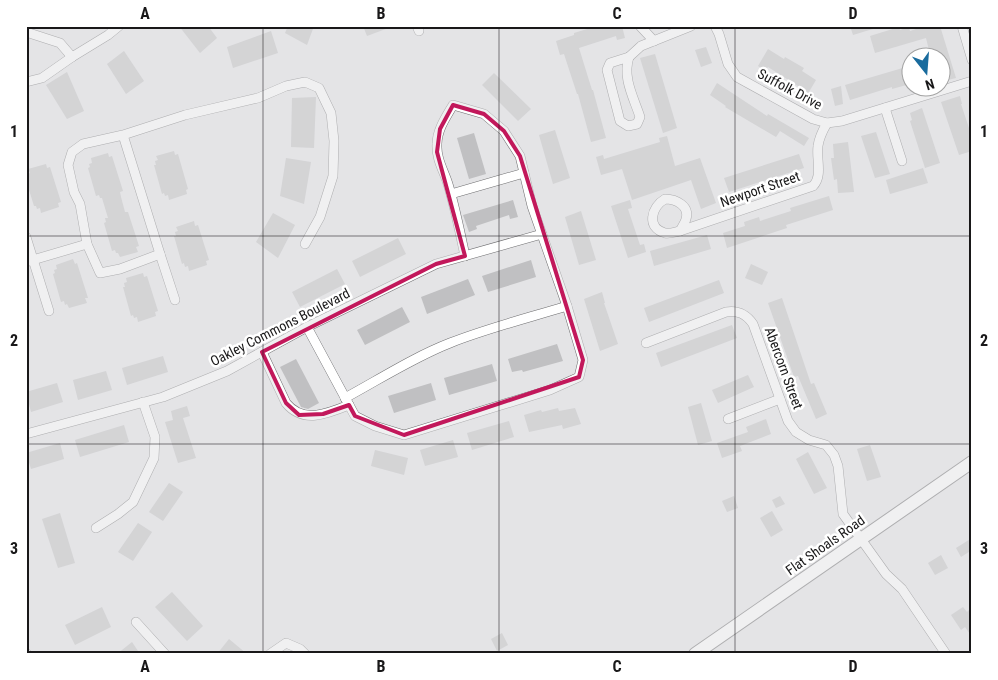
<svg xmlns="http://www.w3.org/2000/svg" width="998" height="680" font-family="'Roboto Condensed',sans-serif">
  <rect width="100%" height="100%" fill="#e4e4e6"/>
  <g fill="#c0c0c2">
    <path d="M179,26H208L217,38L200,53Z"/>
    <path d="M288,26H314L307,45L285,33Z"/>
    <path d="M363,26H390L391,27L367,36Z"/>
    <path d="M597,26H622L625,38L617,40L616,36L579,48L592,90H593L606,138L591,142L578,94H577L564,54L560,55L556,41L574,35V33Z"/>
    <path d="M850,26H876V28L853,35Z"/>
    <path d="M925,26H940L956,78L940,82V58H931L926,38L875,53L870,36L899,27L900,30L909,27L910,31Z"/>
    <path d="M271,31L278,53L233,68L227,47Z"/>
    <path d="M706,47L712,63L701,67L695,50Z"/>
    <path d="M768,49L784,59L785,57L804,68L802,71L816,80L806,97L799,91L801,88L768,67L765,71L758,66Z"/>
    <path d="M124,51L144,81L126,94L107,64Z"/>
    <path d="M655,54L677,128L663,133L640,58Z"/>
    <path d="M906,67L910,84L892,89V87L850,100L845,85Z"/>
    <path d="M67,72L84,111L67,119L46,85Z"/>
    <path d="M494,73L531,109L518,121L482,85Z"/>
    <path d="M717,83L767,116L768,114L809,138L804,146L780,131L776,137L725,107L726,106L710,95Z"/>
    <path d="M841,86L843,104L835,106L831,89Z"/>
    <path d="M960,96L962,104H961L972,137V151L959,155L941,102Z"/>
    <path d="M316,97L314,148L291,147L292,98Z"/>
    <path d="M922,108L940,163L925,168L910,121L912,120L910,113Z"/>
    <path d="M555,130L570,178L553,184L539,135Z"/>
    <path d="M876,132L890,174L875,178L861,136Z"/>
    <path d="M474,133L486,174L469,179L457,138Z"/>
    <path d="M667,136L675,166L700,158L716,203L701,209L691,180L632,200L622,169L601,175L596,157L603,155L604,159L660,142L659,138Z"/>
    <path d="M848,142L854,192L838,193L837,179L834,180L831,158H834L833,144Z"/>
    <path d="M174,151L175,155L178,154L188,189L186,190L187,194L169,200L168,195L165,196L164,193L162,194L154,165H156L155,161L158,160L156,156Z"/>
    <path d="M108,153L109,157L112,156L123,191L120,192L121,197L125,212H128L139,246L136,247L138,252L120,257L118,253H116L115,250L112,251L104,223L106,222L105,218H108L102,198H100L99,195L96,196L88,168L90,167L89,164L92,163L91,158Z"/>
    <path d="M799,154L804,168L729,192L724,178Z"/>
    <path d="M286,158L311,162L304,204L280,196Z"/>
    <path d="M46,164L47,168L50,167L61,202L58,203L59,207L41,213L40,208L37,209L36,206H34L26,180V174L30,173L28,169Z"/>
    <path d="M923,168L928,183L890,194L886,180Z"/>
    <path d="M829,196L833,210L786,225L787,228L727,248L723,233L745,226L744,222L759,217L760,221L791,211L790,208Z"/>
    <path d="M513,200L518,217L510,219L509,215L476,226L477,229L469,232L463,215Z"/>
    <path d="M630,200L632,208L628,209L640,245L644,244L646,252L628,258L611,206Z"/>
    <path d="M581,211L596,260L579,265L565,217Z"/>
    <path d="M273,213L295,225L278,258L256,242Z"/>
    <path d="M194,221L195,226L198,225L209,260L206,261L207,265L189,271L188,266L185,267L184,263L182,264L174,236H176L175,232L178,231L176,227Z"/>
    <path d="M707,235L711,249L654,266L650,251Z"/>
    <path d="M398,238L406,254L360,277L352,261Z"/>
    <path d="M73,259L75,264L77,263L88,298H85L87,303L69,308L67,304L65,305L64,301L61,302L53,274L55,273L54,270L57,269L56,265Z"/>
    <path d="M531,260L536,277L488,292L482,276Z"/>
    <path d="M751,264L768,272L762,285L745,278Z"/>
    <path d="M337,269L345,284L300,307L292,292Z"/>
    <path d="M143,273L144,277L147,276L158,311L155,312L156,316L138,322L137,317L134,318L133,315L131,316L123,287H125L124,283L127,282L126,278Z"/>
    <path d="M468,279L475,295L427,314L421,297Z"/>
    <path d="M719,280L724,293L649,322L644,308Z"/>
    <path d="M602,292L605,303H604L618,344L600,351L584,299Z"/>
    <path d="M782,298L811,384L814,383L827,414L816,419L798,376L794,377L768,303Z"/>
    <path d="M402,307L410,322L365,345L357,330Z"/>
    <path d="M732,325L737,338L661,367L656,353Z"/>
    <path d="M557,344L563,361L523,372L522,370L512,372L508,359Z"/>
    <path d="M163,356L168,372L127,385L122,368Z"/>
    <path d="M296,359L319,403L308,409L301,407L280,367Z"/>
    <path d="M492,364L497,381L449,395L444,378Z"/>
    <path d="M106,371L112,390L78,400L73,380Z"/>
    <path d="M748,375L754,387L718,403L712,390Z"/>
    <path d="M57,383L63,402L31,412L26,392Z"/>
    <path d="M431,383L436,400L394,413L388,396Z"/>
    <path d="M701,403L712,441L698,445L688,407Z"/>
    <path d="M187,406L190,416L183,418L196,458L178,463L165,422L173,420L171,411Z"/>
    <path d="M558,408L559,411L575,408L581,424L563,429L562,425L529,432L524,415L541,410L542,412Z"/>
    <path d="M766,419L771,434L740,446L742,451L722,458L717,443L748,432L746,427Z"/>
    <path d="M509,421L514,437L472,450L467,433Z"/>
    <path d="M124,425L129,442L80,457L75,440Z"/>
    <path d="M453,440L458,457L425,466L420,450Z"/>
    <path d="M60,443L64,459L31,469L26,453Z"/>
    <path d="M870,445L881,477L867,481L857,449Z"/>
    <path d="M375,450L408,458L404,475L371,466Z"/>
    <path d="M808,452L827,488L814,494L796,459Z"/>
    <path d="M169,483L183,492L163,521L149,512Z"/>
    <path d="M734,496L738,508L727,512L722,501Z"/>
    <path d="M780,496L785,504L776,508L772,500Z"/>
    <path d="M772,511L783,530L771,537L760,518Z"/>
    <path d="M60,513L75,563L58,568L42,519Z"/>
    <path d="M138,523L152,532L133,561L118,552Z"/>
    <path d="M972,538V550L961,557L956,548Z"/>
    <path d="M941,555L948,568L935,575L928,563Z"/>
    <path d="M172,592L203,626L187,641L155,607Z"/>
    <path d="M102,607L111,627L75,645L65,625Z"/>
    <path d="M963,607L967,612L969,610L972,614V637L965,627L961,630L951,615Z"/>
    <path d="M502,633L508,645L497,651L491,639Z"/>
    <path d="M229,639L247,654H217Z"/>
    <path d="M132,642L140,654H117Z"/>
  </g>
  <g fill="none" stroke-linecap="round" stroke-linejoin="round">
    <g stroke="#6e6e70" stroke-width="10">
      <g id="street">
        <path d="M417,26L419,31"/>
        <path d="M640,26L654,41"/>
        <path d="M715,26L719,34L728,64L737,77L813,119L827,123L842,121L972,81"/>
        <path d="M962,26L972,60"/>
        <path d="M26,32L60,43L72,57"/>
        <path d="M629,57C622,78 634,98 640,117L637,124L628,126L620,121L607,70L610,63Z"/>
        <path d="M629,57L641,46L691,26"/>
        <path d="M26,82L42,78L72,57L108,35L119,26"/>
        <path d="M885,108L902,161"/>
        <path d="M123,135L160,254L120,269L100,273L87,244L80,204L74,192L68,165L72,152L83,144L123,135L185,115L258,98L286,86L305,82L319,88L331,113L334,141L333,176L320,217L305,244"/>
        <path d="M451,194L524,173"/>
        <path d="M665,199C676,199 690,206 686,219C685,223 682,227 680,231C675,232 670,234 665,233C646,228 651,207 665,199Z"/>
        <path d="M680,231L813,186C823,176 816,159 818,146C819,137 823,130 827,123"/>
        <path d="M26,237L49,311"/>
        <path d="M160,254L175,300"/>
        <path d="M26,262L87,244"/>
        <path d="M307,327L355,416L375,426L404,435L550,390L579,377L583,360L567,306L532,206L520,156L504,131L484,114L453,105C446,117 437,130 437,144C436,159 444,171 448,184C455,207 460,232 465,256"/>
        <path d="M646,343L726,312C738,310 746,314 753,324L788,421L796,432L809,440L826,445L834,455L838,466L843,514L886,574L902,589L946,654"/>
        <path d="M262,352L286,403C303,424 327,414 349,405"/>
        <path d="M345,398C380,379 414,357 450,343C488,328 528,318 567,306"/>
        <path d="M728,419L780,399"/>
        <path d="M26,434L163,397L227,371L307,327L436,264L542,234"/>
        <path d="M96,528L118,514L133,502L154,458L155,437L143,402"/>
        <path d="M136,622L165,654"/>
        <path d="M26,653L27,654"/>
        <path d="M270,654L286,643L300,649L305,654"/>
      </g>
    </g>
    <g stroke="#6e6e70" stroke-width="14">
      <path id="secondary" d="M695,654L972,462"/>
    </g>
    <use href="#street" stroke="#fff" stroke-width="9"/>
    <use href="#secondary" stroke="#fff" stroke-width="12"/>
  </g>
  <path d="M0 0H998V680H0ZM453,105L484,114L504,131L520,156L583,360L579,377L404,435L355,416L349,405L323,414L299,415L286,403L262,352L436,264L465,256L437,152L440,129Z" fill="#e4e4e6" fill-opacity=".55" fill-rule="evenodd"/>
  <path fill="none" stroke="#c2185b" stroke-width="4" stroke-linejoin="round" d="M453,105L484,114L504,131L520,156L583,360L579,377L404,435L355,416L349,405L323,414L299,415L286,403L262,352L436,264L465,256L437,152L440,129Z"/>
  <path fill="none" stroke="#191819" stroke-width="1" stroke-opacity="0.55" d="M263,26V654M499,26V654M735,26V654M26,236H972M26,444H972"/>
  <g text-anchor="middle" stroke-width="5" stroke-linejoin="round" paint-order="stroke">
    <g font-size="14" fill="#191819" stroke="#fff">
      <text transform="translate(790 89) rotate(28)" y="5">Suffolk Drive</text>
      <text transform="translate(760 189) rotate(-19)" y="5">Newport Street</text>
      <text transform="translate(280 327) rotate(-27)" y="5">Oakley Commons Boulevard</text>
      <text transform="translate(784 368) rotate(70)" y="5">Abercorn Street</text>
      <text transform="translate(825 545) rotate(-35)" y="5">Flat Shoals Road</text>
    </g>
  </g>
  <rect width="998" height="680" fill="none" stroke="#ffffff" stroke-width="55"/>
  <g transform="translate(926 72) rotate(163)"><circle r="24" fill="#ffffff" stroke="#a3a3a3"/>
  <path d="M0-4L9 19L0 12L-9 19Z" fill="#196b9d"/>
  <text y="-8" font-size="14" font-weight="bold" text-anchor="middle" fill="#191819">N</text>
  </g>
  <rect x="28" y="28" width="942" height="624" fill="none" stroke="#191819" stroke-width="2"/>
  <g font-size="16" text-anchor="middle" font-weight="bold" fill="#191819">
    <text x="145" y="19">A</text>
    <text x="381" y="19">B</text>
    <text x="617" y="19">C</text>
    <text x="853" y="19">D</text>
    <text x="14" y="137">1</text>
    <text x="984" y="137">1</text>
    <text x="14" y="346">2</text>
    <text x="984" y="346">2</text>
    <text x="14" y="554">3</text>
    <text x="984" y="554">3</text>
    <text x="145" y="672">A</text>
    <text x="381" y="672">B</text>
    <text x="617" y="672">C</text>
    <text x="853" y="672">D</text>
  </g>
</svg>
